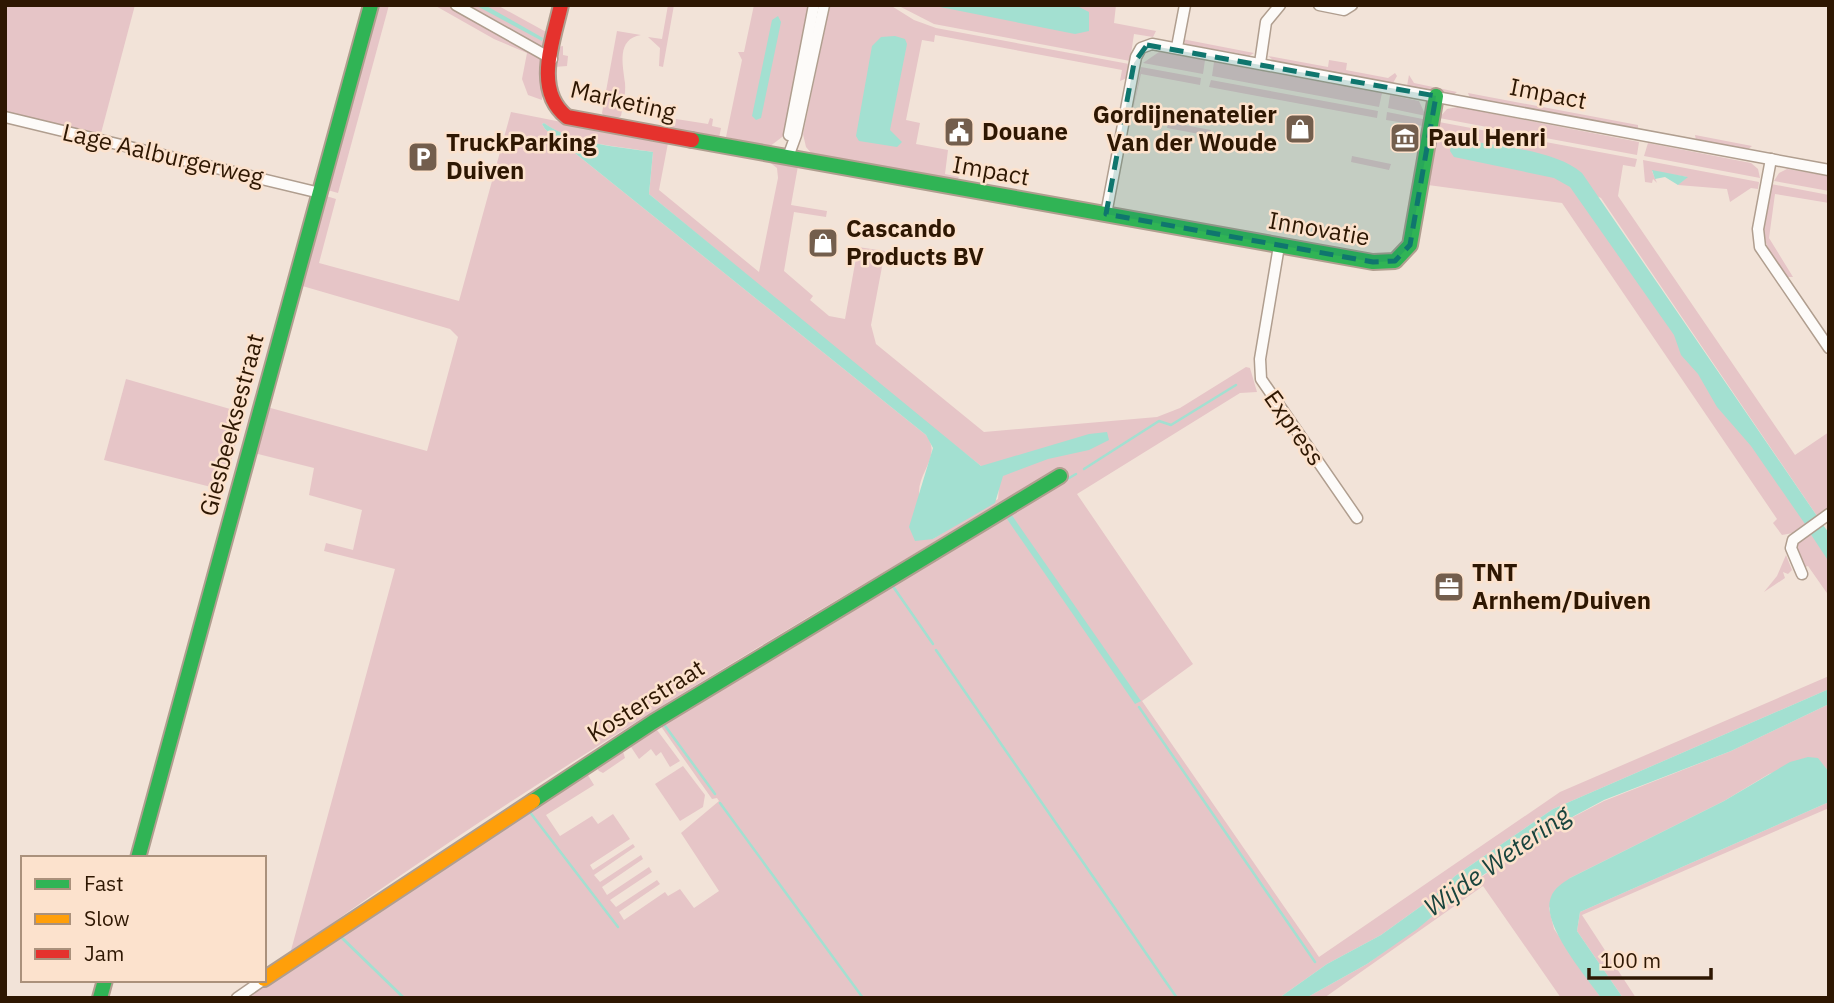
<svg xmlns="http://www.w3.org/2000/svg" width="1834" height="1003" font-family="'IBM Plex Sans',sans-serif">
  <rect width="100%" height="100%" fill="#f2e3d8"/>
  <g fill="#e6c5c7" fill-rule="evenodd">
    <path d="M5,5H135L100,137L5,113Z"/>
    <path d="M376,5H389L338,193L324,189Z"/>
    <path d="M434,5H453L543,59L542,100L528,95L522,79L527,53L494,39Z"/>
    <path d="M461,5H497L548,33L554,5L548,44L539,46Z"/>
    <path d="M668,5H674L663,67L659,66L660,48L648,37L662,39Z"/>
    <path d="M754,5H811L799,55L786,134L769,147L726,137L742,60L738,52H744Z"/>
    <path d="M830,5H890L914,20L936,28L1129,64L1127,78L1120,81L1122,70L935,35L934,42L922,40L906,120L920,123L916,144L948,150L945,174L959,177L957,180L812,154L806,147L803,134Z"/>
    <path d="M897,5H1116L1114,23L1156,31L1153,37L1134,34L1130,61L934,24Z"/>
    <path d="M617,31L641,35C616,39 623,65 625,83C626,94 623,105 621,116L613,121L606,120L602,113Z"/>
    <path d="M1182,39L1254,53L1249,56L1186,44Z"/>
    <path d="M563,46V55L568,56L567,66L554,67L558,47Z"/>
    <path d="M1159,52L1205,60L1203,74L1143,63Z"/>
    <path d="M1268,56L1328,67L1329,60L1347,63L1346,70L1388,78L1395,73L1397,76L1393,83L1273,60Z"/>
    <path d="M1214,62L1382,93L1379,107L1212,76Z"/>
    <path d="M1141,67L1201,78L1200,85L1141,74L1132,115Z"/>
    <path d="M1409,75L1414,83L1457,92L1453,95L1407,86Z"/>
    <path d="M1211,80L1378,111L1377,118L1209,87Z"/>
    <path d="M1468,93L1638,125V129L1470,98Z"/>
    <path d="M1390,95L1419,101L1426,116L1388,108Z"/>
    <path d="M1458,107L1639,142L1637,155L1439,118L1447,109Z"/>
    <path d="M511,112L668,143L659,190L759,272L778,178L777,168L768,161L798,166L791,205L827,211L826,217L794,212L784,271L813,296L810,300L829,316L845,319L858,247L885,251L871,325L876,344L984,432L1157,417L1180,408L1246,367L1250,368L1257,392L1240,393L1077,494L1193,664L1142,701L1319,957L1560,792L1829,676V689L1553,809L1455,876L1431,899L1381,935L1327,964L1279,998H240L586,772L594,785L546,815L560,836L592,816L598,824L613,814L630,839L590,865L593,870L633,844L635,847L594,875L600,882L641,855L643,859L602,887L607,895L649,867L652,872L610,900L616,907L657,880L660,884L619,912L624,920L665,892L668,896L680,889L694,908L719,891L681,833L719,801L717,798L712,799L660,725L1007,503L989,509C752,651 513,790 290,954L395,569L324,551L326,543L353,550L362,510L309,495L314,468L254,453L267,407L427,451L458,337L450,329L299,285L323,195L336,199L319,263L459,301ZM544,123C573,145 619,146 653,152L649,194L898,400L981,466L1000,475L998,499L933,539C929,525 919,506 919,492C919,471 942,455 926,435L545,129L542,124Z"/>
    <path d="M1387,112L1428,120L1419,168L1415,169L1423,126L1386,120Z"/>
    <path d="M710,118L713,119L712,126L721,128L719,138L671,131L666,124L675,126L676,119L708,124Z"/>
    <path d="M1168,122L1211,130L1210,136L1167,128Z"/>
    <path d="M1439,122L1637,159L1635,167L1623,165L1618,196L1795,455L1829,432V509L1817,516L1601,198L1555,177L1570,185L1614,244L1806,523L1793,533L1782,535L1773,523L1777,519L1562,203L1428,185Z"/>
    <path d="M1695,135L1752,146L1747,150L1696,140Z"/>
    <path d="M1648,143L1751,163L1758,169L1760,178L1644,156Z"/>
    <path d="M1352,156L1391,164L1389,170L1351,162Z"/>
    <path d="M1643,160L1759,182L1758,189L1751,188L1730,202L1727,189L1678,185L1687,177L1652,171L1657,183L1653,179L1652,183L1645,182Z"/>
    <path d="M1787,169L1829,176V191L1774,181L1779,173Z"/>
    <path d="M1771,184L1829,195V203L1775,194L1769,238L1793,277H1786C1756,234 1762,233 1771,184Z"/>
    <path d="M126,379L244,413L223,490L104,460Z"/>
    <path d="M1810,533L1829,557V596L1808,566L1803,568L1796,548L1799,539Z"/>
    <path d="M1786,555L1792,570L1788,574L1783,572L1785,578L1764,592L1777,576Z"/>
    <path d="M1829,704V772L1817,758L1769,774L1724,801L1570,878L1549,908L1554,929L1601,998H1561L1483,886L1324,998H1306L1367,964L1440,911L1459,893L1548,830L1604,801L1731,751Z"/>
    <path d="M648,729L657,730L680,761L670,767L661,752L656,756L651,749L639,759L629,744Z"/>
    <path d="M622,748L625,758L603,773L599,771L595,766Z"/>
    <path d="M683,766L705,795L703,807L680,821L655,784Z"/>
    <path d="M1829,802V808L1582,915L1636,998H1623L1577,931L1580,912Z"/>
  </g>
  <g fill="#a3e0d1">
    <path d="M475,5H485L543,38L542,41Z"/>
    <path d="M930,5L1077,6L1089,12V31L1075,34Z"/>
    <path d="M778,16L781,22L761,118L756,120L752,116L772,20Z"/>
    <path d="M895,36L905,39L907,44L890,130L902,142L897,147L859,141L856,136L872,46L881,37Z"/>
    <path d="M544,123C573,144 619,147 653,152L649,194L981,466L1089,434L1107,432L1109,440L1089,450L1048,459L1003,476L995,503L933,539L915,541L909,527L933,448L926,435L545,129L542,124Z"/>
    <path d="M1457,139C1494,146 1554,149 1582,173L1817,516L1805,524L1751,446L1717,407L1698,374L1681,355L1674,335L1570,187L1554,178L1454,157L1450,151L1452,141Z"/>
    <path d="M1652,170L1688,177L1678,185L1665,177L1655,179Z"/>
    <path d="M1011,514L1141,701L1135,704L1007,519Z"/>
    <path d="M1823,525L1829,533V562L1810,533Z"/>
    <path d="M1829,689V704L1731,751L1604,800L1574,816L1480,877L1416,930L1367,964L1306,998H1279L1327,964L1381,935L1431,899L1455,876L1553,809Z"/>
    <path d="M1808,757L1818,758L1829,772V802L1580,912L1577,931L1623,998H1601C1586,976 1540,924 1551,897C1554,888 1563,883 1570,878L1724,801L1790,762Z"/>
    <path d="M343,937L406,998H402L340,938Z"/>
  </g>
  <g fill="none" stroke-linecap="round" stroke-linejoin="round">
    <g stroke="#a3e0d1" stroke-width="2.5">
      <path d="M1084,469L1159,421L1171,425L1236,385"/>
      <path d="M1064,481L1076,474"/>
      <path d="M1017,510L1026,505"/>
      <path d="M892,585L933,644"/>
      <path d="M894,585L902,580"/>
      <path d="M936,650L1177,998"/>
      <path d="M1139,707L1315,962"/>
      <path d="M663,723L715,794"/>
      <path d="M720,803L863,998"/>
      <path d="M529,811L618,927"/>
    </g>
    <g stroke="#b09e8f" stroke-width="13">
      <g id="street">
        <path d="M456,5L552,59"/>
        <path d="M1319,5L1344,10L1352,5"/>
        <path d="M1177,47L1185,5"/>
        <path d="M1260,63L1266,22L1280,5"/>
        <path d="M5,117L320,193"/>
        <path d="M789,135L814,5"/>
        <path d="M788,157L796,135L824,5"/>
        <path d="M1771,159L1758,229L1760,247L1829,348"/>
        <path d="M1106,214L1136,57L1141,48L1152,44L1829,170"/>
        <path d="M1279,246L1260,359L1261,379L1357,518"/>
        <path d="M1802,574L1791,548L1793,540L1829,514"/>
        <path d="M237,998L263,980"/>
      </g>
    </g>
    <g stroke="#b09e8f" stroke-width="18">
      <g id="fast">
        <path d="M692,140L1373,262L1395,261L1410,245L1436,96"/>
        <path d="M533,801L653,722L1060,476"/>
        <path d="M138,858L371,5"/>
        <path d="M100,998L105,980"/>
      </g>
    </g>
    <g stroke="#b09e8f" stroke-width="18">
      <path id="slow" d="M264,979L533,801"/>
    </g>
    <g stroke="#b09e8f" stroke-width="18">
      <path id="jam" d="M561,5C553,41 533,90 567,117L692,140"/>
    </g>
    <use href="#street" stroke="#fdfbf9" stroke-width="10"/>
    <use href="#fast" stroke="#30b455" stroke-width="14"/>
    <use href="#slow" stroke="#ff9f0a" stroke-width="14"/>
    <use href="#jam" stroke="#e5322d" stroke-width="14"/>
  </g>
  <path fill="#0f766e" fill-opacity="0.2" stroke="#0f766e" stroke-width="5" stroke-dasharray="14 9" stroke-linejoin="round" d="M1147,45L1436,96L1410,245L1395,261L1373,262L1106,214L1134,63Z"/>
  <defs>
    <g id="shop-square" transform="scale(1.575)"><rect x="-9" y="-9" width="18" height="18" rx="4" fill="#735e4d" stroke="#fce2cd"/><path d="M-5-2.5h2.3a2.7 3.5 0 0 1 5.4 0H5L5.5 6h-11ZM-1.5-2.5h3a1.5 2.3 0 0 0-3 0Z" fill="#fff"/></g>
    <g id="civic-square" transform="scale(1.575)"><rect x="-9" y="-9" width="18" height="18" rx="4" fill="#735e4d" stroke="#fce2cd"/><path d="M-.6-6.5H3V-4.5H.6V-3L4-1V1h2V6H-6V1h2V-1L-.6-3ZM-1.2 2.5V6h2.4V2.5Z" fill="#fff"/></g>
    <g id="museum-square" transform="scale(1.575)"><rect x="-9" y="-9" width="18" height="18" rx="4" fill="#735e4d" stroke="#fce2cd"/><path d="M0-6L6-3V-2H-6V-3ZM-5-1h2V3h-2ZM-1-1h2V3h-2ZM3-1h2V3H3ZM-6 4H6V6H-6Z" fill="#fff"/></g>
    <g id="parking-square" transform="scale(1.575)"><rect x="-9" y="-9" width="18" height="18" rx="4" fill="#735e4d" stroke="#fce2cd"/><path d="M-3.5-5.5H1a3.5 3.5 0 0 1 0 7H-1V5.5H-3.5ZM-1-3.4V-.6H.8a1.4 1.4 0 0 0 0-2.8Z" fill="#fff"/></g>
    <g id="office-square" transform="scale(1.575)"><rect x="-9" y="-9" width="18" height="18" rx="4" fill="#735e4d" stroke="#fce2cd"/><path d="M-6-3h4V-5.5h4V-3h4V5H-6ZM-1-4.5V-3h2v-1.5ZM-6 0V1H6V0Z" fill="#fff"/></g>
  </defs>
  <g fill-rule="evenodd">
    <use href="#shop-square" x="1300" y="129"/>
    <use href="#civic-square" x="959" y="132"/>
    <use href="#museum-square" x="1405" y="138"/>
    <use href="#parking-square" x="423" y="157"/>
    <use href="#shop-square" x="823" y="243"/>
    <use href="#office-square" x="1449" y="587"/>
  </g>
  <g text-anchor="middle" stroke-width="5" stroke-linejoin="round" paint-order="stroke">
    <g font-size="24" fill="#2e1702" stroke="#fce2cd">
      <text transform="translate(1548 94) rotate(11)" y="8">Impact</text>
      <text transform="translate(623 101) rotate(13)" y="8">Marketing</text>
      <text transform="translate(163 155) rotate(13)" y="8">Lage Aalburgerweg</text>
      <text transform="translate(991 171) rotate(10)" y="8">Impact</text>
      <text transform="translate(1319 229) rotate(10)" y="8">Innovatie</text>
      <text transform="translate(232 425) rotate(-75)" y="8">Giesbeeksestraat</text>
      <text transform="translate(1294 428) rotate(55)" y="8">Express</text>
      <text transform="translate(646 701) rotate(-32)" y="8">Kosterstraat</text>
    </g>
    <g font-size="24" font-weight="bold" fill="#2e1702" stroke="#fce2cd" text-anchor="start">
      <text x="1277" y="123" text-anchor="end">Gordijnenatelier<tspan x="1277" dy="28">Van der Woude</tspan></text>
      <text x="982" y="140">Douane</text>
      <text x="1428" y="146">Paul Henri</text>
      <text x="446" y="151">TruckParking<tspan x="446" dy="28">Duiven</tspan></text>
      <text x="846" y="237">Cascando<tspan x="846" dy="28">Products BV</tspan></text>
      <text x="1472" y="581">TNT<tspan x="1472" dy="28">Arnhem/Duiven</tspan></text>
    </g>
    <g font-size="26" font-style="italic" fill="#19443d" stroke="#fce2cd">
      <text transform="translate(1497 861) rotate(-35)" y="9">Wijde Wetering</text>
    </g>
  </g>
  <rect width="1834" height="1003" fill="none" stroke="#2e1702" stroke-width="14"/>
  <rect x="21" y="856" width="245" height="126" fill="#fce2cd" stroke="#aa917c" stroke-width="2"/>
  <rect x="35" y="879" width="35" height="10" fill="#30b455" stroke="#aa917c" stroke-width="2"/>
  <text x="84" y="891" font-size="21" fill="#2e1702">Fast</text>
  <rect x="35" y="914" width="35" height="10" fill="#ff9f0a" stroke="#aa917c" stroke-width="2"/>
  <text x="84" y="926" font-size="21" fill="#2e1702">Slow</text>
  <rect x="35" y="949" width="35" height="10" fill="#e5322d" stroke="#aa917c" stroke-width="2"/>
  <text x="84" y="961" font-size="21" fill="#2e1702">Jam</text>
  <path d="M1589 968v10h122v-10" fill="none" stroke="#2e1702" stroke-width="3.5"/>
  <text x="1600" y="968" font-size="21" fill="#2e1702" stroke="#fce2cd" stroke-width="5" paint-order="stroke">100 m</text>
</svg>
